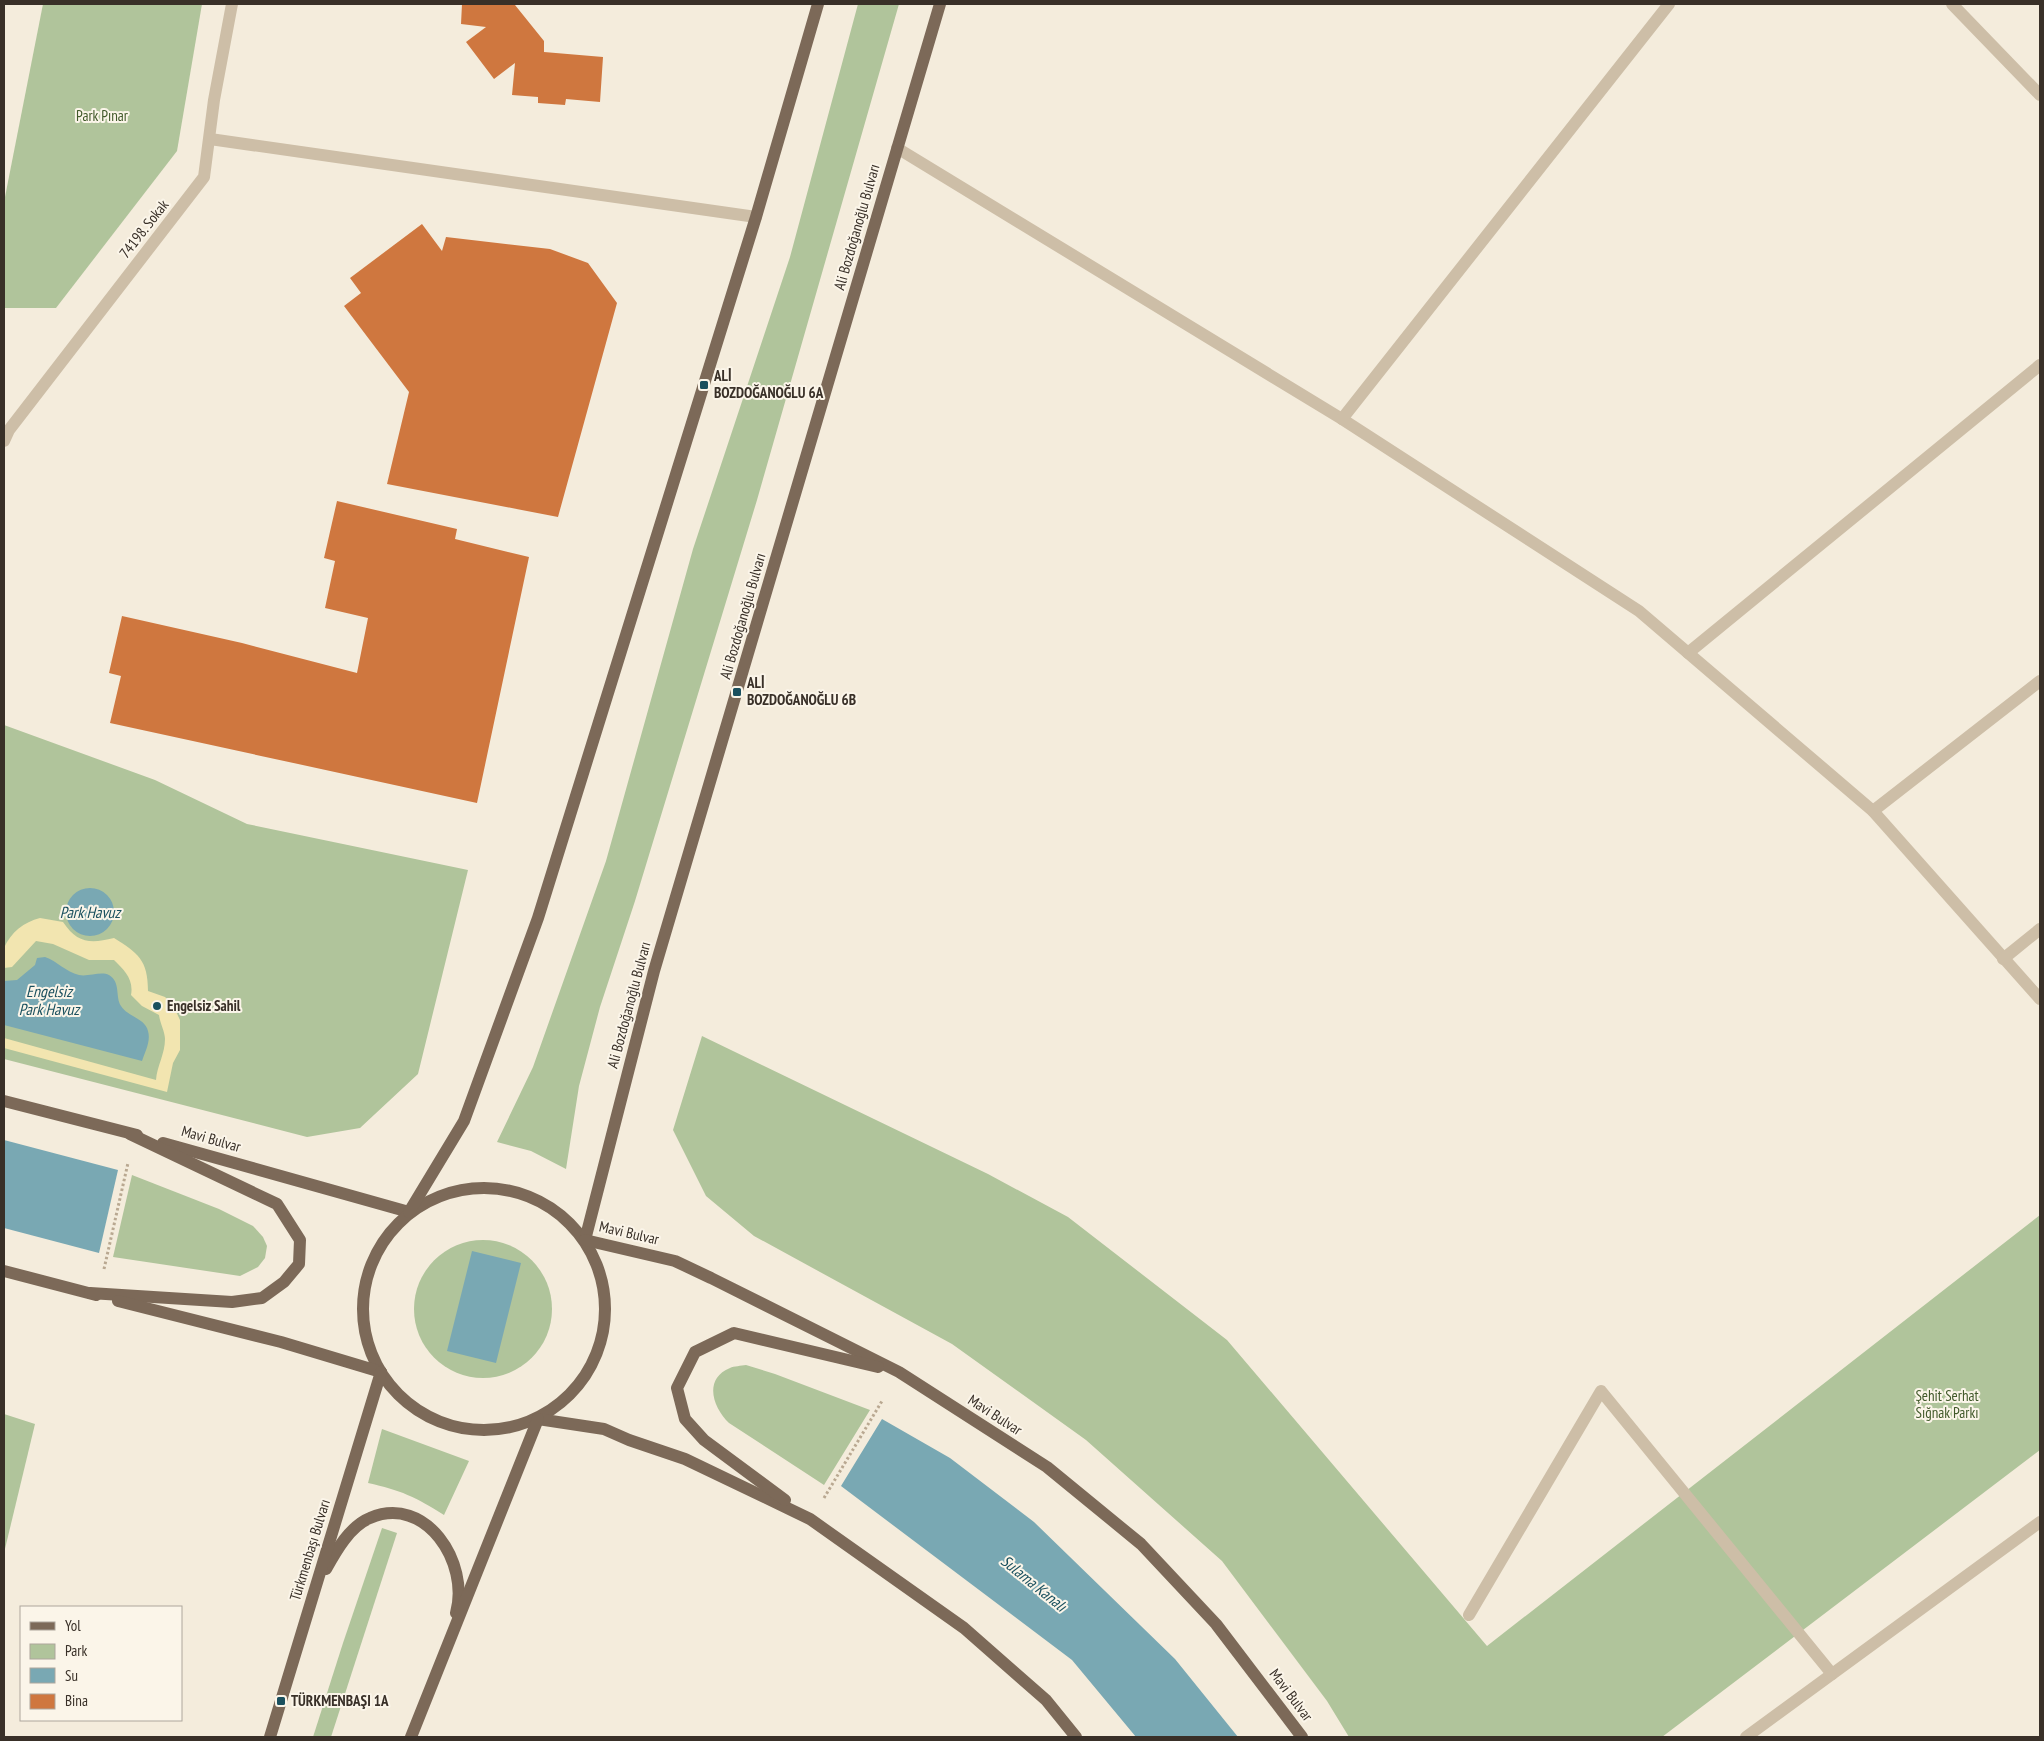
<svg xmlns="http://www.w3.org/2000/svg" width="2044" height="1741" font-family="'PT Sans Narrow',sans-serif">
  <rect width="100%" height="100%" fill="#f4ecdc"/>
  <g fill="#b0c49b">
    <path d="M43,4H202L177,151L56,308H4V202Z"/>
    <path d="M858,4H899L757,500L635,901L600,1007L579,1086L566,1169L531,1151L497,1142L533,1067L606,861L693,549L790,257Z"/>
    <path d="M4,725L155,780L247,824L468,870L418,1074L360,1128L307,1137L4,1059Z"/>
    <path d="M702,1036L988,1174L1068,1217L1227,1340L1487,1646L2040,1215V1450L1662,1737H1349L1327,1701L1222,1561L1086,1440L952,1344L754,1236L706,1196L673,1130Z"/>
    <path d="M132,1175L219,1209L253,1226L263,1237L267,1246L265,1258L258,1267L240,1276L113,1257Z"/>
    <circle cx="483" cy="1309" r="69"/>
    <path d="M746,1365L775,1374L870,1410L824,1485L729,1423C713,1408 703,1379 730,1368C734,1366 741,1366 746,1365Z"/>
    <path d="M4,1414L35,1424L4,1553Z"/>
    <path d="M382,1429L469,1461L444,1515C416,1497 400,1490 368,1483Z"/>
    <path d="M382,1528L397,1533L331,1737H313L343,1643Z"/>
  </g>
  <path fill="#f2e5b0" d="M40,918L63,922C77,943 90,944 114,938C138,953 148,960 148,991L165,997L173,1005L180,1020V1050L173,1063L167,1092L4,1048V1038L156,1080C157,1066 165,1054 165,1039C165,1032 160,1023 159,1015L142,1006L131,995C134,979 124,970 114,960H89L53,944L36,941L12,967L4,968C4,962 2,953 4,948C11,932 24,922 40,918Z"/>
  <g fill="#79a8b3">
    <circle cx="90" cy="912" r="24"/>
    <path d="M45,957C57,961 66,972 79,975C88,977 101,971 109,975C121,982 115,997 121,1006C128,1017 145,1018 148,1031C151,1041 145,1052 142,1061L4,1025V981L17,980L35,965L37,958Z"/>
    <path d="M4,1140L118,1170L99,1253L4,1228Z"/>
    <path d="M472,1251L521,1263L496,1363L447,1351Z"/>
    <path d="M882,1419L950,1458L1034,1522L1175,1659L1238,1737H1136L1072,1660L841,1486Z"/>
  </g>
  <g fill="#cf773f">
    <path d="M462,4L515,5L544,41V52L603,57L600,102L566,99L565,105L538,103V97L512,95L515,63L494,79L466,42L486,27L461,24Z"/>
    <path d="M422,224L442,251L446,237L550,249L588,263L617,303L558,517L387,484L409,392L344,306L361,293L350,278Z"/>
    <path d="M337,501L457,529L455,539L529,557L477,803L110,723L121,676L109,673L122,616L242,643L357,673L368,618L325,608L335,561L324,558Z"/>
  </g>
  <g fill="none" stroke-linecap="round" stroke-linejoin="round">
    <g stroke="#b9a891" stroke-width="3" stroke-dasharray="2.5 2.5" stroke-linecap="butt">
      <path d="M104,1269L128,1163"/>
      <path d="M824,1498L882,1401"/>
    </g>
    <g stroke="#cdbea7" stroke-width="12">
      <path d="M1952,4L2040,95"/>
      <path d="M210,139L756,217"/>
      <path d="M897,148L1342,419L1639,611L1873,811L2040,999"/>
      <path d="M1342,419L1669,4"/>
      <path d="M4,441L9,430L204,177L214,100L232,4"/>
      <path d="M1688,653L2040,365"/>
      <path d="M1873,811L2040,681"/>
      <path d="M2003,959L2040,929"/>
      <path d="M1469,1615L1601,1391L1832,1674"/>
      <path d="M1746,1737L2040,1522"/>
    </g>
    <g stroke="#7c6958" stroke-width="12">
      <path d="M4,1101L137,1135"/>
      <path d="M163,1143L409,1212"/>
      <circle cx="484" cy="1309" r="121"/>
      <path d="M409,1212L464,1121L538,918L756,217L818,4"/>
      <path d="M585,1240L654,971L940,4"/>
      <path d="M585,1240L675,1261L711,1278L899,1372L1047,1467L1141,1544L1216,1624L1302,1737"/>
      <path d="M4,1271L96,1295"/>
      <path d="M90,1293L232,1302L262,1298L284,1282L299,1264L300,1240L277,1204L130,1134"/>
      <path d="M118,1301L281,1342L381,1372"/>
      <path d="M538,1419L604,1429L629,1440L685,1459L810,1519L964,1628L1046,1700L1076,1737"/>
      <path d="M785,1500L704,1440L685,1419L677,1388L695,1352L734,1333L878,1367"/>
      <path d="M326,1569C336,1551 350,1526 370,1518C426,1494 470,1563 456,1613"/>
      <path d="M270,1737L381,1372"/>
      <path d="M411,1737L538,1419"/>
    </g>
  </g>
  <g fill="#1a505e" stroke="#fbf5e9" stroke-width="2">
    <rect x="699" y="380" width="10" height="10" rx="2.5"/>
    <rect x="732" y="687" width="10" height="10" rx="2.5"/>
    <circle cx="157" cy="1006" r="5"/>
    <rect x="276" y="1696" width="10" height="10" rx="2.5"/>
  </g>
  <g text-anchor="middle" stroke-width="4" stroke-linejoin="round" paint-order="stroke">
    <g font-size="15" fill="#41592a" stroke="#fbf5e9">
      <text x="102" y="121">Park Pınar</text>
      <text x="1947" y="1401">Şehit Serhat<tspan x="1947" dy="17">Sığnak Parkı</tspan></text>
    </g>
    <g font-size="15" fill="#393028" stroke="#fbf5e9">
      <text transform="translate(857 227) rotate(-74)" y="5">Ali Bozdoğanoğlu Bulvarı</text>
      <text transform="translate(144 229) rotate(-52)" y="5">74198. Sokak</text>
      <text transform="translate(743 616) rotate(-74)" y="5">Ali Bozdoğanoğlu Bulvarı</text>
      <text transform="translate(629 1005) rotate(-75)" y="5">Ali Bozdoğanoğlu Bulvarı</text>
      <text transform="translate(211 1139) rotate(16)" y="5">Mavi Bulvar</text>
      <text transform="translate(629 1233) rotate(13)" y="5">Mavi Bulvar</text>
      <text transform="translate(995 1415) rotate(33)" y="5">Mavi Bulvar</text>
      <text transform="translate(310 1550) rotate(-73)" y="5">Türkmenbaşı Bulvarı</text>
      <text transform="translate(1291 1695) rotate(53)" y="5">Mavi Bulvar</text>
    </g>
    <g font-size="15" font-weight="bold" fill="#393028" stroke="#fbf5e9" text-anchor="start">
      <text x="714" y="381">ALİ<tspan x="714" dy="17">BOZDOĞANOĞLU 6A</tspan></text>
      <text x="747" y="688">ALİ<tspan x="747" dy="17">BOZDOĞANOĞLU 6B</tspan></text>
      <text x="167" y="1011">Engelsiz Sahil</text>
      <text x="291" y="1706">TÜRKMENBAŞI 1A</text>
    </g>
    <g font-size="16" font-style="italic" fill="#1a505e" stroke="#fbf5e9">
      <text x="90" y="918">Park Havuz</text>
      <text x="49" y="997">Engelsiz<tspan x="49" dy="18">Park Havuz</tspan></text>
      <text transform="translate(1034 1583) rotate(39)" y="6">Sulama Kanalı</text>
    </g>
  </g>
  <rect width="2044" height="1741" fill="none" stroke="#393028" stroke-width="10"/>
  <rect x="20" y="1606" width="162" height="115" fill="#fbf5e9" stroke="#ada69c"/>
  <rect x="30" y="1622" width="25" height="8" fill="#7c6958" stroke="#ada69c"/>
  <text x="65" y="1631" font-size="15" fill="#393028">Yol</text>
  <rect x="30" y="1644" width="25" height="15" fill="#b0c49b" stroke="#ada69c"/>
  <text x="65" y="1656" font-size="15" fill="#393028">Park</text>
  <rect x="30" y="1668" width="25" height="15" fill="#79a8b3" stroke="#ada69c"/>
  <text x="65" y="1681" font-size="15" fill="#393028">Su</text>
  <rect x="30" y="1694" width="25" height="15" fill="#cf773f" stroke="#ada69c"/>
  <text x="65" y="1706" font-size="15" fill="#393028">Bina</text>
</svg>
